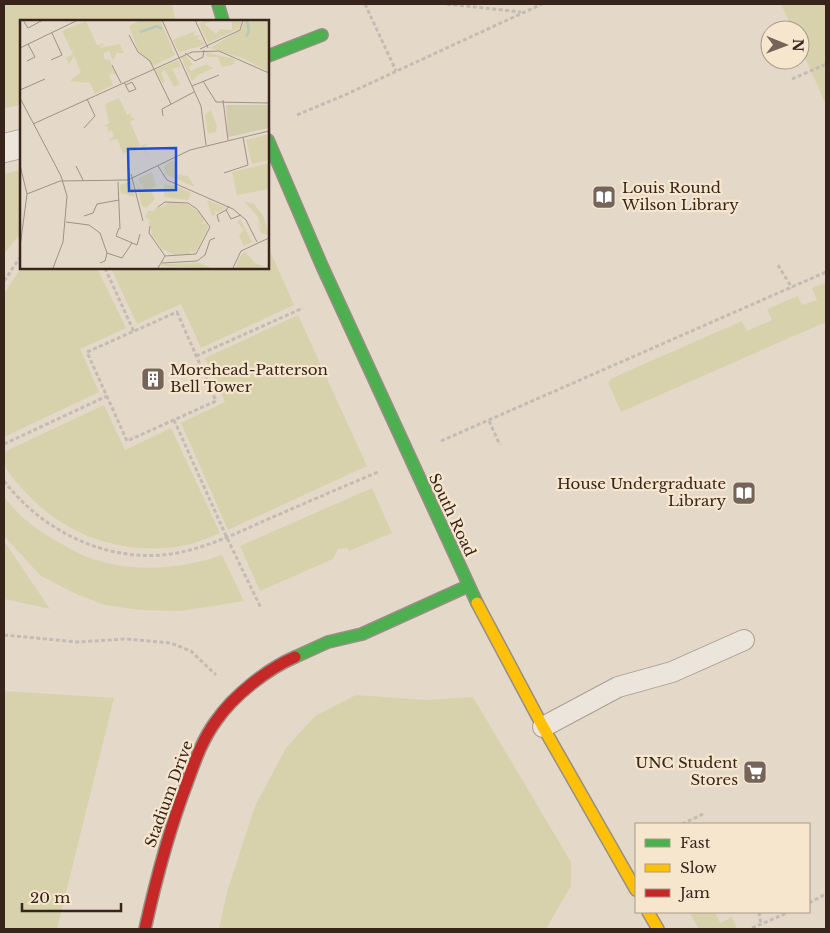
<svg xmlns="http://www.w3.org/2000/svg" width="830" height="933" font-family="'Libre Baskerville',serif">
  <rect width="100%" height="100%" fill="#e4d9c9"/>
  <g fill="#d7d2ab">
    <path d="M4,4H172L176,21H21V105L4,108Z"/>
    <path d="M781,4H826V105L800,46V30H793Z"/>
    <path d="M21,170V235L16,239L4,254V174Z"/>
    <path d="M268,246L294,305L201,348L181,304L137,324L111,268H268Z"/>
    <path d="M21,268H97L126,328L80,349L99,392L4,437V294Z"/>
    <path d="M826,283V322L621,412L608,382L610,381V379L742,321L747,331L772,320L767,309L798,296L802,305L817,300L812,288Z"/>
    <path d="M298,315L367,466L228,530L181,423L225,402L205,358Z"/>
    <path d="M104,405L125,450L171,428L220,533C206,539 192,545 176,547C119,554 66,535 27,494C21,487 6,472 4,463C3,460 4,455 4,452Z"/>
    <path d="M372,488L392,533L349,551L347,548L338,549L333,559L260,591L240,546Z"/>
    <path d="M4,496C16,514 34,528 53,539C64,545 75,552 87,557C130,573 179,570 222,555L244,601L181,611L140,610L105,605L76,594L41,576L4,536Z"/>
    <path d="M4,541L50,609L4,599Z"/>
    <path d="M4,691L114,698L57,929H4Z"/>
    <path d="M356,695L426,700L473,697L571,862V886L546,929H219L227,892L255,806L286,748L315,716Z"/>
    <path d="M689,912H715L720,923L732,917L737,929H699Z"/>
  </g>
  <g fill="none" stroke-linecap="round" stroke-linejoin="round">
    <g stroke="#a99e93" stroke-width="22">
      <path id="lane" d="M543,727L618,687L672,672L744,640"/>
    </g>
    <g stroke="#a99e93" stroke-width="30">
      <path id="street" d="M4,148L21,144"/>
    </g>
    <g stroke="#988e83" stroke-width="14">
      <g id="fast">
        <path d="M218,4L223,21"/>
        <path d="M268,56L322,35"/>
        <path d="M268,140L322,266L477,603"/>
        <path d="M295,657L328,642L362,634L468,586"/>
      </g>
    </g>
    <g stroke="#988e83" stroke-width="14">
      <g id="slow">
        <path d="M477,603L543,727L636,890"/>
        <path d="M648,912L658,929"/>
      </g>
    </g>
    <g stroke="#988e83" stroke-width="14">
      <path id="jam" d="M145,929C156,879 169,830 187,783C195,761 202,740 216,721C233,696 267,669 295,657"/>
    </g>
    <g stroke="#c4bbb2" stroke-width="3" stroke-dasharray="4 2.5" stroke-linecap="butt">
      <path d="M365,4L396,71"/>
      <path d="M447,4L521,12"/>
      <path d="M825,4L826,6"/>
      <path d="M792,79L826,64"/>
      <path d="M297,115L347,94L542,4"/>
      <path d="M778,265L792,288"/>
      <path d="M105,268L134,332"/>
      <path d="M4,281L21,256"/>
      <path d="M177,312L216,401L127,441L87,352Z"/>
      <path d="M196,356L303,308"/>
      <path d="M174,420L227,538L261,608"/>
      <path d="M489,421L500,445"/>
      <path d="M441,441L826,272"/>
      <path d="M4,444L107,396"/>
      <path d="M4,481C44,533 111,565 177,553C208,547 237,533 266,520C303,504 340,488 378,472"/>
      <path d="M4,635L77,642L126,639L171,643L191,651L216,675"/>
      <path d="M682,824L703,814"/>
      <path d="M809,903L826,894"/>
      <path d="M759,912L761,924"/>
      <path d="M752,928L789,912"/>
    </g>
    <use href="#lane" stroke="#ece5dc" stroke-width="20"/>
    <use href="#street" stroke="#ece5dc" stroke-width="28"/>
    <use href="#fast" stroke="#4caf50" stroke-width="11"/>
    <use href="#slow" stroke="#ffc107" stroke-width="11"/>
    <use href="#jam" stroke="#c62828" stroke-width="11"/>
  </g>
  <defs>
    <g id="library-square" transform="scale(1.25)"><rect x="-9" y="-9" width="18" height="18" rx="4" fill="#746459" stroke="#f6e6ce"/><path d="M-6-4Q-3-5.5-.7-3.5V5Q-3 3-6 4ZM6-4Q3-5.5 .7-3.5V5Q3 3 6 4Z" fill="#fff"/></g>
    <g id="building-square" transform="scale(1.25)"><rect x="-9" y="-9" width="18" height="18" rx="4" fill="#746459" stroke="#f6e6ce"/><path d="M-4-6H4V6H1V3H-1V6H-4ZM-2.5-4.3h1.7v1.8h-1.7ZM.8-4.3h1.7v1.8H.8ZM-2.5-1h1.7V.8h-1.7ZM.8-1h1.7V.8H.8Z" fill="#fff"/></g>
    <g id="supermarket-square" transform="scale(1.25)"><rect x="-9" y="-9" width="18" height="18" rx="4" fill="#746459" stroke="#f6e6ce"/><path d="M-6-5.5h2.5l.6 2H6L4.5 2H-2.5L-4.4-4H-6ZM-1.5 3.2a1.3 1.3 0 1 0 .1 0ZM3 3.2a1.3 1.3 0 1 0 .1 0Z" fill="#fff"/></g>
  </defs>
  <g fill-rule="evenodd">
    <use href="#library-square" x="604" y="197"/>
    <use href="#building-square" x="153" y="379"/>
    <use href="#library-square" x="744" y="493"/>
    <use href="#supermarket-square" x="755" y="772"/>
  </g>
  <g text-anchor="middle" stroke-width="4.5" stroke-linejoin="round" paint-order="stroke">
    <g font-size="15" fill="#37251c" stroke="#f6e6ce" text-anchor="start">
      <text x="622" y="193">Louis Round<tspan x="622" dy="17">Wilson Library</tspan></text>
      <text x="170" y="375">Morehead-Patterson<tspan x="170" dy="17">Bell Tower</tspan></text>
      <text x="726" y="489" text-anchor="end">House Undergraduate<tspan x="726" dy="17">Library</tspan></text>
      <text x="738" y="768" text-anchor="end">UNC Student<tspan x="738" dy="17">Stores</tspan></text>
    </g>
    <g font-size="15" fill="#37251c" stroke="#f6e6ce">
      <text transform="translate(452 515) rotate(65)" y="5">South Road</text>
      <text transform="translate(169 794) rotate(-70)" y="5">Stadium Drive</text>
    </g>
  </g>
  <g transform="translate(20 20)">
    <rect width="249" height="249" fill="#e4d9c9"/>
    <path d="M121,0H140L155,35L133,46L118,30L109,6ZM185,0H193L184,4L196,14L200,9L212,10V0L221,2L220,8L188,23L179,4ZM224,0H249V52L225,39L190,28L222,9ZM66,1L77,25L85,24L79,28L100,24L104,33H97L93,40L97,50L89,31L84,33V39L90,40L96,57L93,53L89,55L93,65L75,74L70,63L50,61L61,52L54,36L49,44L46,38L53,34L42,11ZM175,11L174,16L180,15L177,19L182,20L185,25L159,32L153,20ZM185,32L214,39L215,44L202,47L198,37H187ZM166,36L173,45L168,47L171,51L186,44L194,48L178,55L172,61L161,37ZM158,40L161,47L152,49L160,64L154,67L145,50L141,53L145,62L142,63L135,50ZM99,78L107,95L112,93L110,97L115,99L110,102L120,125L128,124L124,127L129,139L121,125L103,134L97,119L88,121L94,116L92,110L88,112V107L84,106L89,103L85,84ZM191,90L197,106L196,112L188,114L185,95ZM249,114V140L232,144L226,120ZM152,141L157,144V154L168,156L175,167L145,154L144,146ZM249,143V169L217,175L212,152ZM132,152L136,166L125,171L117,159ZM115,160L123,171L132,172L135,179L126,188L122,186ZM111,161L115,175L114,177L101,173L100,165ZM144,164L161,168L171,173L168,180L144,177ZM187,180L206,188L198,192L194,190L196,194L192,196ZM225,182L233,183L243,195L249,215L241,213L237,201L243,211L237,196ZM148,183L167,184L179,192L185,200L182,204L187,203L188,208L176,231L172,233L170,229V234L155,235L142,229L132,216L131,206L128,205L130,200L125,197L128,191H134L137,186L140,188ZM220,199L232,222L224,226L219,215L224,210L217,202ZM225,231L235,243L248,248H216L219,238ZM179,243L192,248L141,246L142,244Z" fill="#d7d2ab"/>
    <path d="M206,85H249V108L208,117Z" fill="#d1ccab"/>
    <path fill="none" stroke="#b6c8ba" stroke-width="2.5" d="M120,12L137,6L142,9M226,17L229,11L227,0"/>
    <path fill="none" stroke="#9f9184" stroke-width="1" d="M3,0L8,8L23,0M142,0L181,86L186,125M175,0L188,28M109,15L118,32L130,41L151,84M0,28L58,0M180,29L220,10L223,0M165,33L175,41L183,37L184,30M31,40L42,35L32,13M7,41L15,37L8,24M92,45L101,63M183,61L196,82L249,83M104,62L109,72L116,69L112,62L106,65M172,66L199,55M0,70L25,59M0,78L41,156L47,176L43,222L33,248M203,80L208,120M143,96L142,89L174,72M13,104L172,32L199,31L249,53M64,108L75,96L67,79M0,145L7,174L0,227M56,146L63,160M138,146L147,160L213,189L226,200L237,222M204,153L228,145L223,117M111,154L123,201M98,162L100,209M7,174L40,161L108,160L170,130L249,111M209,186L206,190L211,199L221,195M138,187L145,182L168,183L177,189L190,207L176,234L145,236M64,196L73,193L77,184L99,180M46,202L69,205L80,213L87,233L85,241L80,243M199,202L197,195L206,190M130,206L129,213L145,236L138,248M99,208L96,216L117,225L120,214M87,233L102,238L112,223M142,243L177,241L185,235L190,220L195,218M213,248L221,231L249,218"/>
    <path fill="#1d4ed8" fill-opacity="0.15" stroke="#1d4ed8" stroke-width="2.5" d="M156,128V170L109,171L108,129Z"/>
    <rect width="249" height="249" fill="none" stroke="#37251c" stroke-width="2.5"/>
  </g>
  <rect width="830" height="933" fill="none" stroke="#37251c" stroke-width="10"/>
  <rect x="635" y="823" width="175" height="90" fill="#f6e6ce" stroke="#aa9987"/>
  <rect x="645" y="839" width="25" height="8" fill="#4caf50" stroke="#aa9987"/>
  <text x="680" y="848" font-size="15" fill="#37251c">Fast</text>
  <rect x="645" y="864" width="25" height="8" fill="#ffc107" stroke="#aa9987"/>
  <text x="680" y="873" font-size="15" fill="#37251c">Slow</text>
  <rect x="645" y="889" width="25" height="8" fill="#c62828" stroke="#aa9987"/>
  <text x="680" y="898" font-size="15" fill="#37251c">Jam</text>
  <g transform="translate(785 45) rotate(91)"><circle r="24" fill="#f6e6ce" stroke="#aa9987"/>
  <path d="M0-4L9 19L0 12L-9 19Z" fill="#746459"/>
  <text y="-8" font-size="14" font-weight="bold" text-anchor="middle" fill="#37251c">N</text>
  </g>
  <path d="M22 903v8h99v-8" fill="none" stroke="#37251c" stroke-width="2.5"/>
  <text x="30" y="903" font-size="15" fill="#37251c" stroke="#f6e6ce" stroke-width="4" paint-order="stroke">20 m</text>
</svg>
